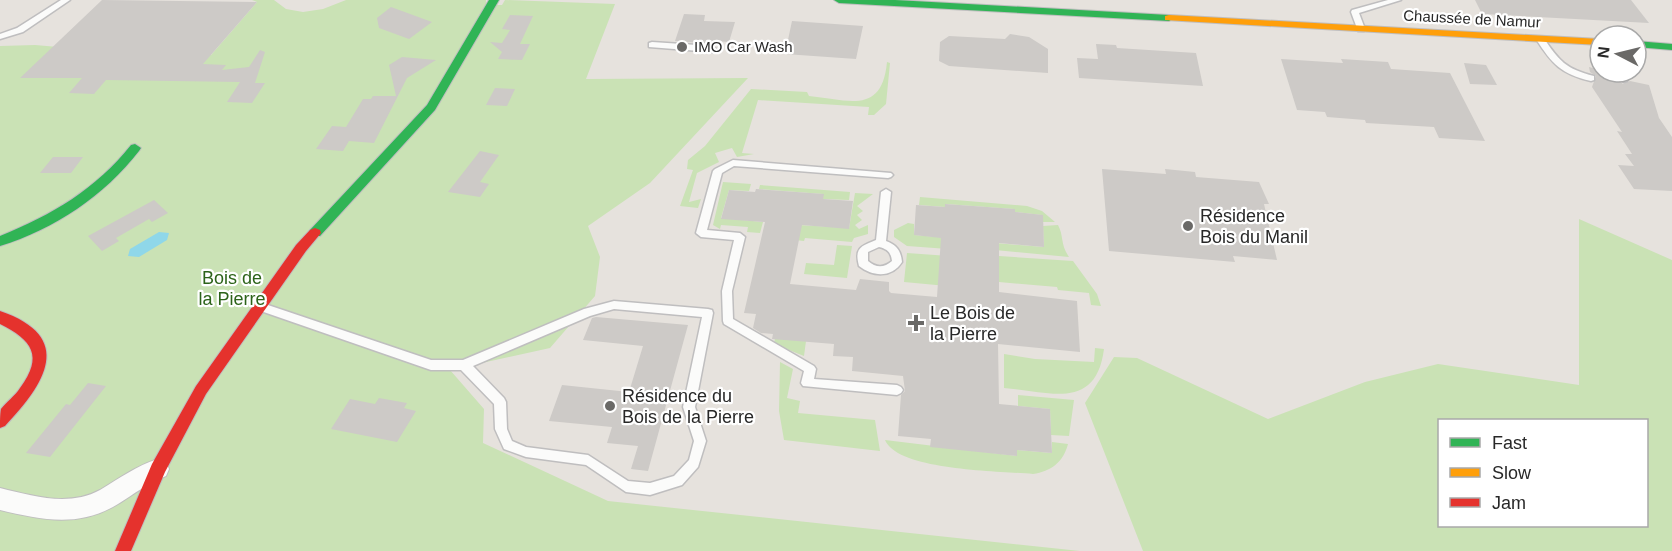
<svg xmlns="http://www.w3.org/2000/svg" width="1672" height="551" font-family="Arial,sans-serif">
  <rect width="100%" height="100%" fill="#e6e2dd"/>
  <g fill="#cae2b5" fill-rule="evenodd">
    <path d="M252,0H274L286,9L303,12L323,9L346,0H486V5H502L505,0L615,4L586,79L748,78L650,183L588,226L600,257L595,296L550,348L450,370L484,409L483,443L608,501L1080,551H0V46L35,45L140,54L211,55L257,2Z"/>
    <path d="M887,62L890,63L886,104L874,115H868L869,107L758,100L742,153L754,154L737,157L732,148L715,153L719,162L697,173L689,202L701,199L698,208L680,206L693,170L687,169L688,160L705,146L751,89L807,92L809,96C849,100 882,115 887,62Z"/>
    <path d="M723,182L751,184L749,191L729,190L721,218L763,222L760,233L747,232L748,227L721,225L720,229L713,225Z"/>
    <path d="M760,185L850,192L849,200L823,199V194L759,189Z"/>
    <path d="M855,193L873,194L857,206L863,211L857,215L862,220L855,225L859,229L868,225V234L854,238L852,242L805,238L804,241L795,240L798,225L849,228Z"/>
    <path d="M920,197L1027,206L1042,211L1055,222H1043L1042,215L1015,212L1014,209L946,204L945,207L919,205Z"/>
    <path d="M1579,219L1672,260V551H1143L1085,403L1114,357L1137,358L1268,419L1365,382L1438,364L1579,385ZM1440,420H1646V526H1440Z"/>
    <path d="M908,223L914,224V235L949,238L948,249L907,246L894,237V230Z"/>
    <path d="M1058,225C1064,236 1060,244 1069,257L995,250V243L1044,247L1043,226Z"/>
    <path d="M837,245L852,246L847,278L804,274L806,263L834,265Z"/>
    <path d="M907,253L949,256L947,286L904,282Z"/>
    <path d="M999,256L1073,261L1097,294L1101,306L1091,305L1089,293L1058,290L1057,287L999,282Z"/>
    <path d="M775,338L806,341L804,356L774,344Z"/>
    <path d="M1095,348L1104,349C1096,411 1050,392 1004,388V354L1035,359L1094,362Z"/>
    <path d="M780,362L793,369L787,398L800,401L798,413L875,420L880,451L784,440L779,411Z"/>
    <path d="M1018,395L1074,400L1069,436L1051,435L1050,409L1018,406Z"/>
    <path d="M885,440L1017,456V450L1052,453V442L1068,444C1063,463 1051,471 1033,474C1001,471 898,471 885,440Z"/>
  </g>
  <path fill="#8fd7e9" d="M159,232L169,233L167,240L139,257L128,256L130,249Z"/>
  <g fill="#cdcac7">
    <path d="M102,0L257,2L203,64L226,65L222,70L249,67L260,50L265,52L255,83H265L252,103L227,102L240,82L106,80L94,94L69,93L82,78H20Z"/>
    <path d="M1475,0H1631L1649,23L1482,14Z"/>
    <path d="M391,7L432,22L409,39L379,28L377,18Z"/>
    <path d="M684,14L705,15L704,21L735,22L729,42L714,41L713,44L675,41Z"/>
    <path d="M510,15L533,16L520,44H530L522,60L498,59L502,52L490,42L502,43L510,30L502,29Z"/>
    <path d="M792,21L863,26L856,59L785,54Z"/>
    <path d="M1010,34L1029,37L1048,49V73L949,66L939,61L940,42L949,36L1005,39Z"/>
    <path d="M1096,44L1116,45L1117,48L1196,53L1203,86L1079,78L1077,58L1098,59Z"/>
    <path d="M402,57L436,60L407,78L374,143L349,141L343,151L316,149L332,126L346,127L363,99H371L373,96H396L389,65Z"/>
    <path d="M1281,59L1343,63L1341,59L1388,62L1391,69L1450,73L1485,141L1439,138L1434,127L1366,123L1365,120L1327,117L1325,112L1297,110Z"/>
    <path d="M1464,63L1486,65L1497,85L1470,84Z"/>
    <path d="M1589,67L1600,70V72H1614L1615,77L1623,84L1630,81L1649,85L1659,118L1672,137V191L1634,189L1618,165L1634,166L1625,154H1632L1617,131L1622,132L1592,87L1596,76L1590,72Z"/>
    <path d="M495,88L515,89L507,106L486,105Z"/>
    <path d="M480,151L499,155L480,182L489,184L480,197L448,192Z"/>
    <path d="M53,157H83L71,173H40Z"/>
    <path d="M1102,169L1166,174L1165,169L1195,172L1196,177L1259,182L1269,204H1264L1277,260L1233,256L1235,262L1109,251Z"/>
    <path d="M756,189L824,194L823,199L853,201L849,229L802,225L790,284L856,290L860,279L889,282V291L891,293L937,297L941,238L914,235L916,205L945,207V204L1015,209V212L1043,215L1044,247L999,243V292L1077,301L1080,352L998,344L999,404L1050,409L1052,453L1017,450V456L930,447L931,439L898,436L901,395L905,391L903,376L852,371L853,357L833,356L834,344L772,339L773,334L761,333L753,328L756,314L744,313L765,222L721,219L729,190L755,192Z"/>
    <path d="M154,200L168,213L152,222L149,219L116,238L119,241L102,251L88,236Z"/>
    <path d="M596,317L688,325L648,471L631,469L638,446L607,443L612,427L549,421L562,385L629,392L643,346L583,340L592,318Z"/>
    <path d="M88,383L106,386L50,457L26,453L66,404L70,405Z"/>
    <path d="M379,398L407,403L404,408L416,411L397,442L331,429L350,399L375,404Z"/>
  </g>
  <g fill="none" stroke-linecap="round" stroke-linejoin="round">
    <g stroke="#bfbebf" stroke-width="3">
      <g id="lane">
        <path d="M61,0H70L23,32L0,39V34L17,28Z"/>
        <path d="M1388,0H1401L1359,13L1365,29L1364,31H1358L1351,12L1352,10Z"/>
        <path d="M1537,37H1543C1559,61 1566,69 1594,76V80L1591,81C1561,74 1552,64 1536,39Z"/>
        <path d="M652,42L712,46L716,49L712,52L649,47V43Z"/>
        <path d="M1624,72H1632L1627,81L1624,82L1620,79Z"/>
        <path d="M733,160L891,173L893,175L891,177L888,178L734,166L722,173L707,230L740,233L745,237L732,291L733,319L814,366L816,369L814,379L897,385L901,387L903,390L901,393L897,395L803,386L801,383L804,371L724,324L723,321L722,291L734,240L701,237L696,233L713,171L715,169Z"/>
        <path d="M886,189L891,192L886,241C897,245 901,251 902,262C892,278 873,277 859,266C854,248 861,246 876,240L881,192ZM879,247C887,249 891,252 892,261C884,268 876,268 868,261V252Z"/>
        <path d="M614,301L708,309L712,310L713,313L695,407L706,441L698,467L682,485L650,495L626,492L586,465L526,457L504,449L495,429L494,404L461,370H431L255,309L254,306L255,303L259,302L431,360H463L584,309ZM614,309L702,317L683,407L694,441L689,460L674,476L650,483L628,481L588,455L526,447L512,441L507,429L506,402L504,398L473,366L590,316Z"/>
      </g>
    </g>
    <g stroke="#bfbebf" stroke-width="2">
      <path id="street" d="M158,459L166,462L169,469L166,476C148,483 134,494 118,504C79,528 42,520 0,510V488C33,496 69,507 100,490C120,478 136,466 158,459Z"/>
    </g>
    <g stroke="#bfbebf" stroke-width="2">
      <g id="fast">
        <path d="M489,0H499L435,110L320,236H310L309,233L310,230L427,105Z"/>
        <path d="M834,0H895L1169,15L1174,18L1169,21L839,3Z"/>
        <path d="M1636,41L1672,44V50L1636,47Z"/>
        <path d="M135,144L141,148L139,151C104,196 55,229 0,246V236C52,215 96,189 131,145Z"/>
      </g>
    </g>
    <g stroke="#bfbebf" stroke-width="2">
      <path id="slow" d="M1169,15L1600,39V45L1165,20V16Z"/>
    </g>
    <g stroke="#bfbebf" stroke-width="2">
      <g id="jam">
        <path d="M315,228L320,230L321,233L306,251L206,394L165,472L131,551H115L152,464L196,386L296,245L310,230Z"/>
        <path d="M0,311C76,337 45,384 5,426L0,428C0,422 0,414 1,409C6,402 15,396 20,388C44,356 32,340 0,324Z"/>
      </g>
    </g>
    <use href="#lane" fill="#fbfbfa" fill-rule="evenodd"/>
    <use href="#street" fill="#fbfbfa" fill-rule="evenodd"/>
    <use href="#fast" fill="#30b455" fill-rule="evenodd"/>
    <use href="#slow" fill="#ff9f0a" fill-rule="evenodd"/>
    <use href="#jam" fill="#e5322d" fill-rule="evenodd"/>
  </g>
  <g fill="#6a6967" stroke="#fff" stroke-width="2">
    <circle cx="682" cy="47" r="6"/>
    <circle cx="1188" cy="226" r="6"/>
    <path d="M913 314h6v6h6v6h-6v6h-6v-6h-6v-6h6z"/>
    <circle cx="610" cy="406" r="6"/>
  </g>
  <g text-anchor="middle" stroke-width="4.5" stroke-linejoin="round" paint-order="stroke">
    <g font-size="15" fill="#282828" stroke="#fff">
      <text transform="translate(1472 19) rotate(3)" y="5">Chaussée de Namur</text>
    </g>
    <g font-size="15" fill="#282828" stroke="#fff" text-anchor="start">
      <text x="694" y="52">IMO Car Wash</text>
    </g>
    <g font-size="18" fill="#282828" stroke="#fff" text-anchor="start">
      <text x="1200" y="222">Résidence<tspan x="1200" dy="21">Bois du Manil</tspan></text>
      <text x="930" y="319">Le Bois de<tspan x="930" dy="21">la Pierre</tspan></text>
      <text x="622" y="402">Résidence du<tspan x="622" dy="21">Bois de la Pierre</tspan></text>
    </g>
    <g font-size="18" fill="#2c6319" stroke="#fff">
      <text x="232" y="284">Bois de<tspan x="232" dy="21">la Pierre</tspan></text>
    </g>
  </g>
  <rect x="1438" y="419" width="210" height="108" fill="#ffffff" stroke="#a9a9a9" stroke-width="1.5"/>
  <rect x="1450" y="438" width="30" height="9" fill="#30b455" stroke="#a9a9a9" stroke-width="1.5"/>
  <text x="1492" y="449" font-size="18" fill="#282828">Fast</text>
  <rect x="1450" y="468" width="30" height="9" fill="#ff9f0a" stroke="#a9a9a9" stroke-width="1.5"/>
  <text x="1492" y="479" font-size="18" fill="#282828">Slow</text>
  <rect x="1450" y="498" width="30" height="9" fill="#e5322d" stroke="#a9a9a9" stroke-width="1.5"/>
  <text x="1492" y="509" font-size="18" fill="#282828">Jam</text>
  <g transform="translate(1618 54) rotate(277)"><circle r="28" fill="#ffffff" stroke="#a9a9a9" stroke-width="1.5"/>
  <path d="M0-4.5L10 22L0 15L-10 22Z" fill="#6a6967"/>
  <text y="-9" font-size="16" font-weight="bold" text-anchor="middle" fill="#282828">N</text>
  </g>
</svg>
